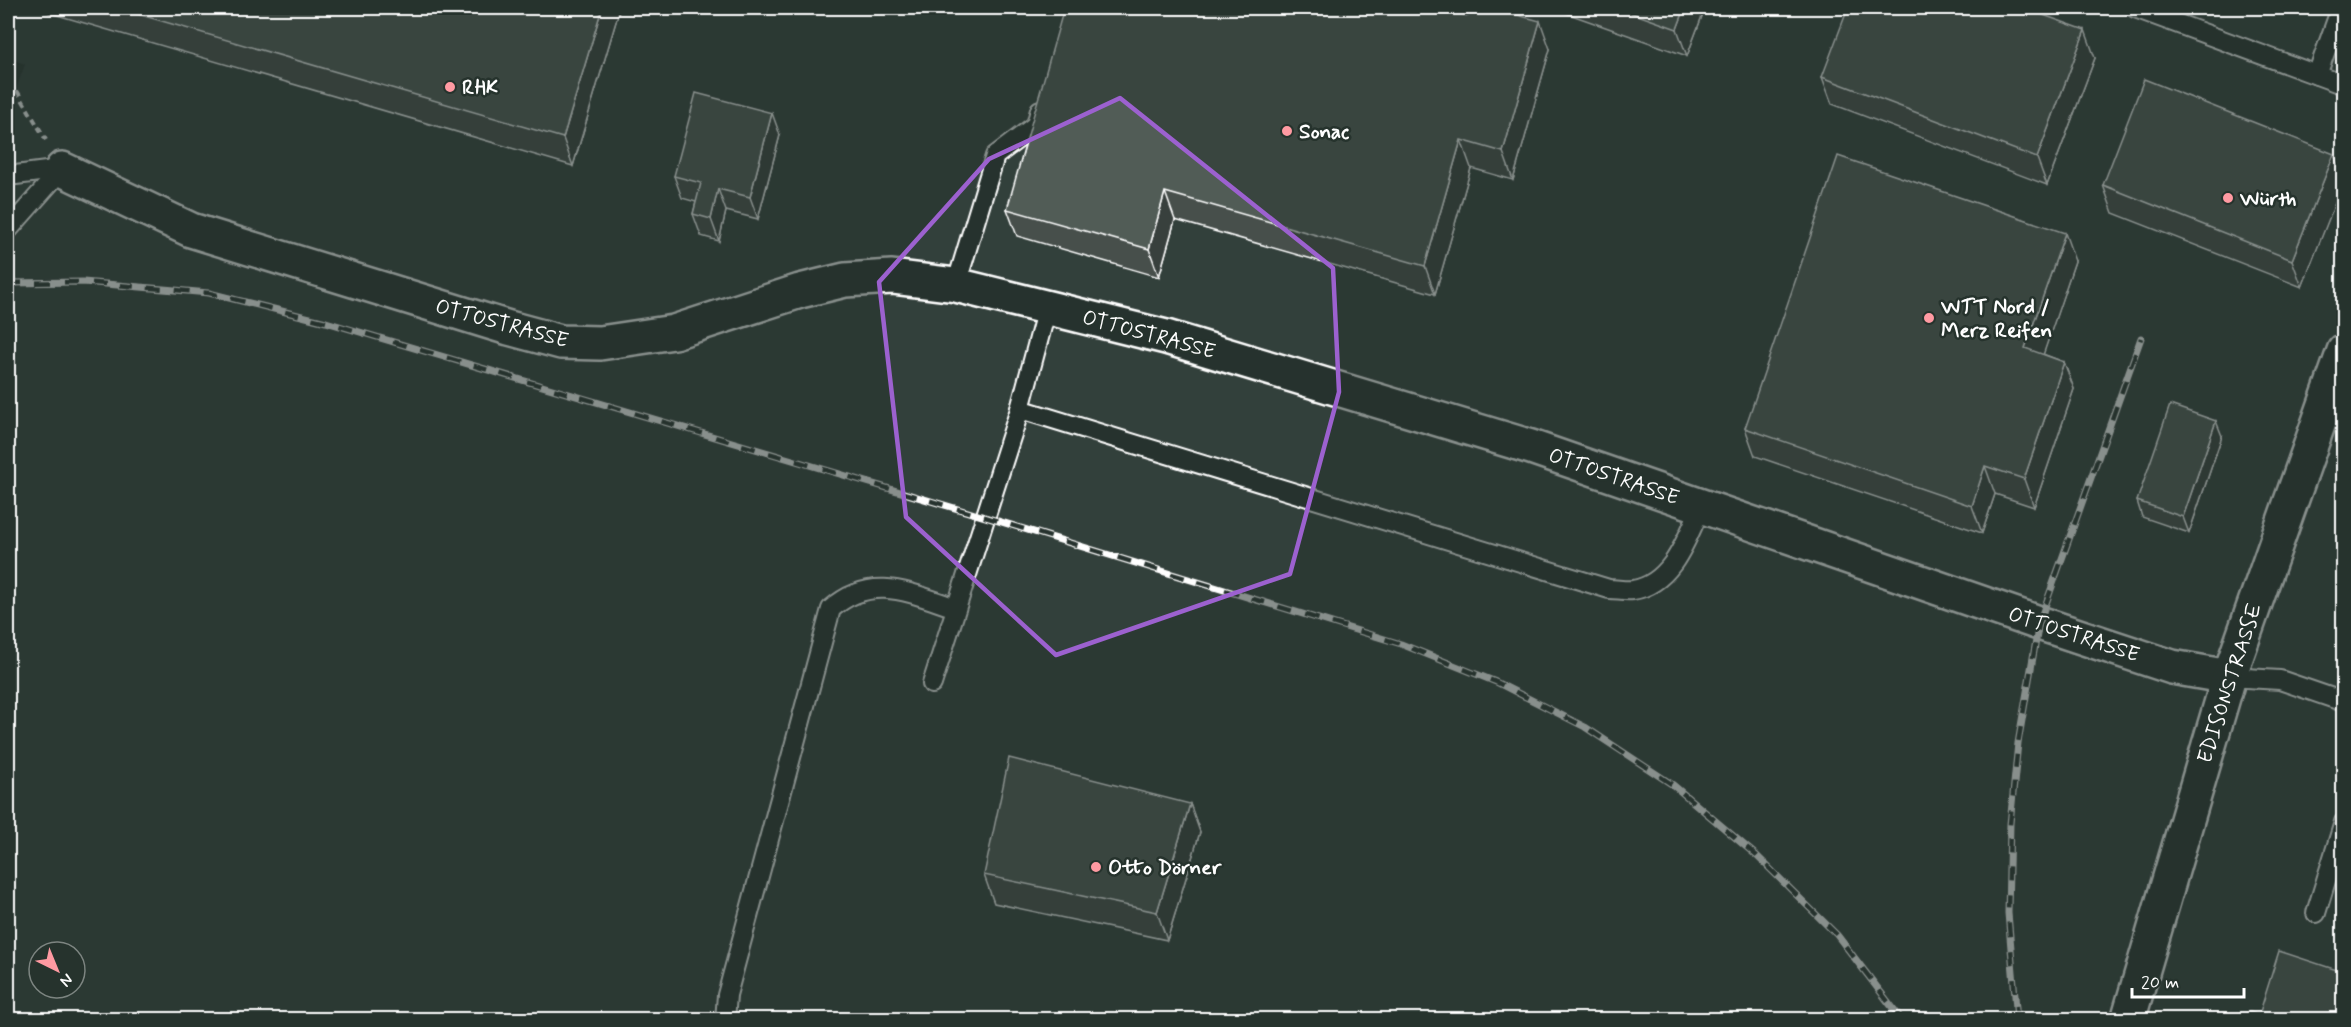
<svg xmlns="http://www.w3.org/2000/svg" width="2351" height="1027" font-family="Mynerve,sans-serif">
  <rect width="100%" height="100%" fill="#26332d"/>
  <filter id="ink" filterUnits="userSpaceOnUse"><feTurbulence type="fractalNoise" baseFrequency=".0167" numOctaves="2"/><feDisplacementMap in="SourceGraphic" scale="12" xChannelSelector="R" yChannelSelector="G"/><feConvolveMatrix kernelMatrix="1 2 1 2 8 2 1 2 1" color-interpolation-filters="sRGB"/></filter>
  <g filter="url(#ink)">
    <path fill="#333f3a" fill-rule="evenodd" d="M8,8H2343V1019H8V94L14,95L25,64L8,58ZM39,952H75V988H39Z"/>
    <g fill="none" stroke-linecap="round" stroke-linejoin="round">
      <g stroke="#fff" stroke-width="22">
        <g id="service">
          <path d="M2135,8L2344,85"/>
          <path d="M2317,75L2341,8"/>
          <path d="M8,176L62,169"/>
          <path d="M8,230L62,169"/>
          <path d="M956,285L995,156L1036,125L1040,110"/>
          <path d="M1020,409L1609,589C1617,589 1625,591 1633,590C1672,584 1687,538 1701,507"/>
          <path d="M2229,677L2280,680L2344,702"/>
          <path d="M932,684L1020,409L1047,308"/>
          <path d="M2316,913L2344,822"/>
          <path d="M725,1020L727,995L831,609C872,573 910,593 956,608"/>
        </g>
      </g>
      <g stroke="#fff" stroke-width="38">
        <path id="minor" d="M62,169L191,230L509,328L561,342L600,343L674,332L800,291L845,280L892,277L956,285L1166,337L1531,447L2039,623L2172,667L2229,677"/>
      </g>
      <g stroke="#fff" stroke-width="38">
        <path id="tertiary" d="M2128,1020L2229,677L2344,351"/>
      </g>
      <path stroke="#fff" stroke-width="4" stroke-dasharray="6 4.5" stroke-linecap="butt" d="M8,86L16,89L46,140"/>
      <use href="#service" stroke="#26332d" stroke-width="18"/>
      <use href="#minor" stroke="#26332d" stroke-width="33"/>
      <use href="#tertiary" stroke="#26332d" stroke-width="33"/>
      <g stroke="#fff" stroke-width="7">
        <g id="rail">
          <path d="M8,283L83,282L209,293L326,322L985,517L1401,644L1496,682L1585,727L1673,785L1757,856L1837,935L1902,1020"/>
          <path d="M2017,1020L2008,913L2010,824L2018,743L2039,623L2141,338"/>
        </g>
      </g>
      <use href="#rail" stroke="#26332d" stroke-width="4.5" stroke-dasharray="14" stroke-linecap="butt"/>
    </g>
    <g fill="#464f4b" stroke="#fff" stroke-width="1.5">
      <path d="M33,8H620L573,166Z"/>
      <path d="M1552,8H1705L1687,56Z"/>
      <path d="M1550,49L1513,180L1471,168L1435,294L1175,220L1159,277L1017,236L1007,209Z"/>
      <path d="M2095,58L2047,185L1832,104L1822,77Z"/>
      <path d="M780,135L758,219L726,211L719,241L701,236L693,214L696,202L682,198L674,176Z"/>
      <path d="M2343,181L2302,287L2113,213L2103,185Z"/>
      <path d="M2075,261L2043,354L2064,362L2074,389L2034,507L1995,494L1982,533L1755,456L1745,428Z"/>
      <path d="M2222,436L2189,533L2142,517L2137,501Z"/>
      <path d="M1190,804L1200,832L1167,940L994,903L984,875Z"/>
    </g>
    <g fill="#39403d" stroke="#fff" stroke-width="1.5">
      <path d="M602,8H620L573,166L563,138Z"/>
      <path d="M1685,8H1705L1687,56L1677,29Z"/>
      <path d="M1540,21L1550,49L1513,180L1503,152Z"/>
      <path d="M2085,30L2095,58L2047,185L2037,158Z"/>
      <path d="M772,113L780,135L758,219L750,197Z"/>
      <path d="M1461,140L1471,168L1435,294L1425,266Z"/>
      <path d="M2334,154L2343,183L2302,287L2292,260Z"/>
      <path d="M718,189L726,211L719,241L711,219Z"/>
      <path d="M1165,192L1175,220L1159,277L1149,249Z"/>
      <path d="M2065,233L2075,261L2036,376L2025,348Z"/>
      <path d="M2064,362L2074,389L2034,507L2024,479Z"/>
      <path d="M2216,421L2222,436L2189,533L2183,517Z"/>
      <path d="M1985,466L1995,494L1982,533L1972,506Z"/>
      <path d="M1190,804L1200,832L1167,940L1157,912Z"/>
    </g>
    <g fill="#515c57" stroke="#fff" stroke-width="1.5">
      <path d="M117,8H602L563,138Z"/>
      <path d="M1064,8H1439L1468,16L1471,8H1491L1540,21L1503,152L1461,140L1425,266L1165,192L1149,249L1007,209Z"/>
      <path d="M1618,8H1685L1677,29Z"/>
      <path d="M1848,8H2024L2085,30L2037,158L1822,77Z"/>
      <path d="M2144,79L2334,154L2292,260L2103,185Z"/>
      <path d="M696,93L772,113L750,197L718,189L711,219L693,214L701,183L674,176Z"/>
      <path d="M1838,156L2065,233L2025,348L2064,362L2024,479L1985,466L1972,506L1745,428Z"/>
      <path d="M2170,405L2216,421L2183,517L2137,501Z"/>
      <path d="M1009,758L1190,804L1157,912L984,875Z"/>
      <path d="M2279,951L2343,972V1020H2248L2250,1012L2259,1015Z"/>
    </g>
  </g>
  <path d="M0 0H2351V1027H0ZM1120,98L1333,268L1339,392L1290,574L1056,655L906,517L879,282L989,159Z" fill="#26332d" fill-opacity=".55" fill-rule="evenodd"/>
  <path fill="none" stroke="#9c61cf" stroke-width="4.5" stroke-linejoin="round" d="M1120,98L1333,268L1339,392L1290,574L1056,655L906,517L879,282L989,159Z"/>
  <g fill="#ff9aa2" stroke="#26332d" stroke-width="2">
    <circle cx="450" cy="87" r="6"/>
    <circle cx="1287" cy="131" r="6"/>
    <circle cx="2228" cy="198" r="6"/>
    <circle cx="1929" cy="318" r="6"/>
    <circle cx="1096" cy="867" r="6"/>
  </g>
  <g text-anchor="middle" stroke-width="5" stroke-linejoin="round" paint-order="stroke">
    <g font-size="21" font-weight="bold" fill="#fff" stroke="#26332d" text-anchor="start">
      <text x="462" y="94">RHK</text>
      <text x="1299" y="138">Sonac</text>
      <text x="2240" y="205">Würth</text>
      <text x="1941" y="313">WTT Nord /<tspan x="1941" dy="24">Merz Reifen</tspan></text>
      <text x="1108" y="874">Otto Dörner</text>
    </g>
    <g font-size="21" fill="#fff" stroke="#26332d">
      <text transform="translate(502 323) rotate(15)" y="7">OTTOSTRASSE</text>
      <text transform="translate(1149 334) rotate(15)" y="7">OTTOSTRASSE</text>
      <text transform="translate(1614 476) rotate(19)" y="7">OTTOSTRASSE</text>
      <text transform="translate(2074 634) rotate(18)" y="7">OTTOSTRASSE</text>
      <text transform="translate(2229 683) rotate(-72)" y="7">EDISONSTRASSE</text>
    </g>
  </g>
  <rect width="2351" height="1027" fill="none" stroke="#26332d" stroke-width="30"/>
  <rect x="15" y="15" width="2321" height="997" fill="none" stroke="#fff" stroke-width="2" filter="url(#ink)"/>
  <g transform="translate(57 970) rotate(137)"><circle r="28" fill="#26332d" stroke="#7d8581" stroke-width="1.5"/>
  <path d="M0-4.5L10 22L0 15L-10 22Z" fill="#ff9aa2"/>
  <text y="-9" font-size="16" font-weight="bold" text-anchor="middle" fill="#ffffff">N</text>
  </g>
  <path d="M2132 988v9h112v-9" fill="none" stroke="#ffffff" stroke-width="3"/>
  <text x="2141" y="988" font-size="18" fill="#ffffff" stroke="#26332d" stroke-width="4.5" paint-order="stroke">20 m</text>
</svg>
